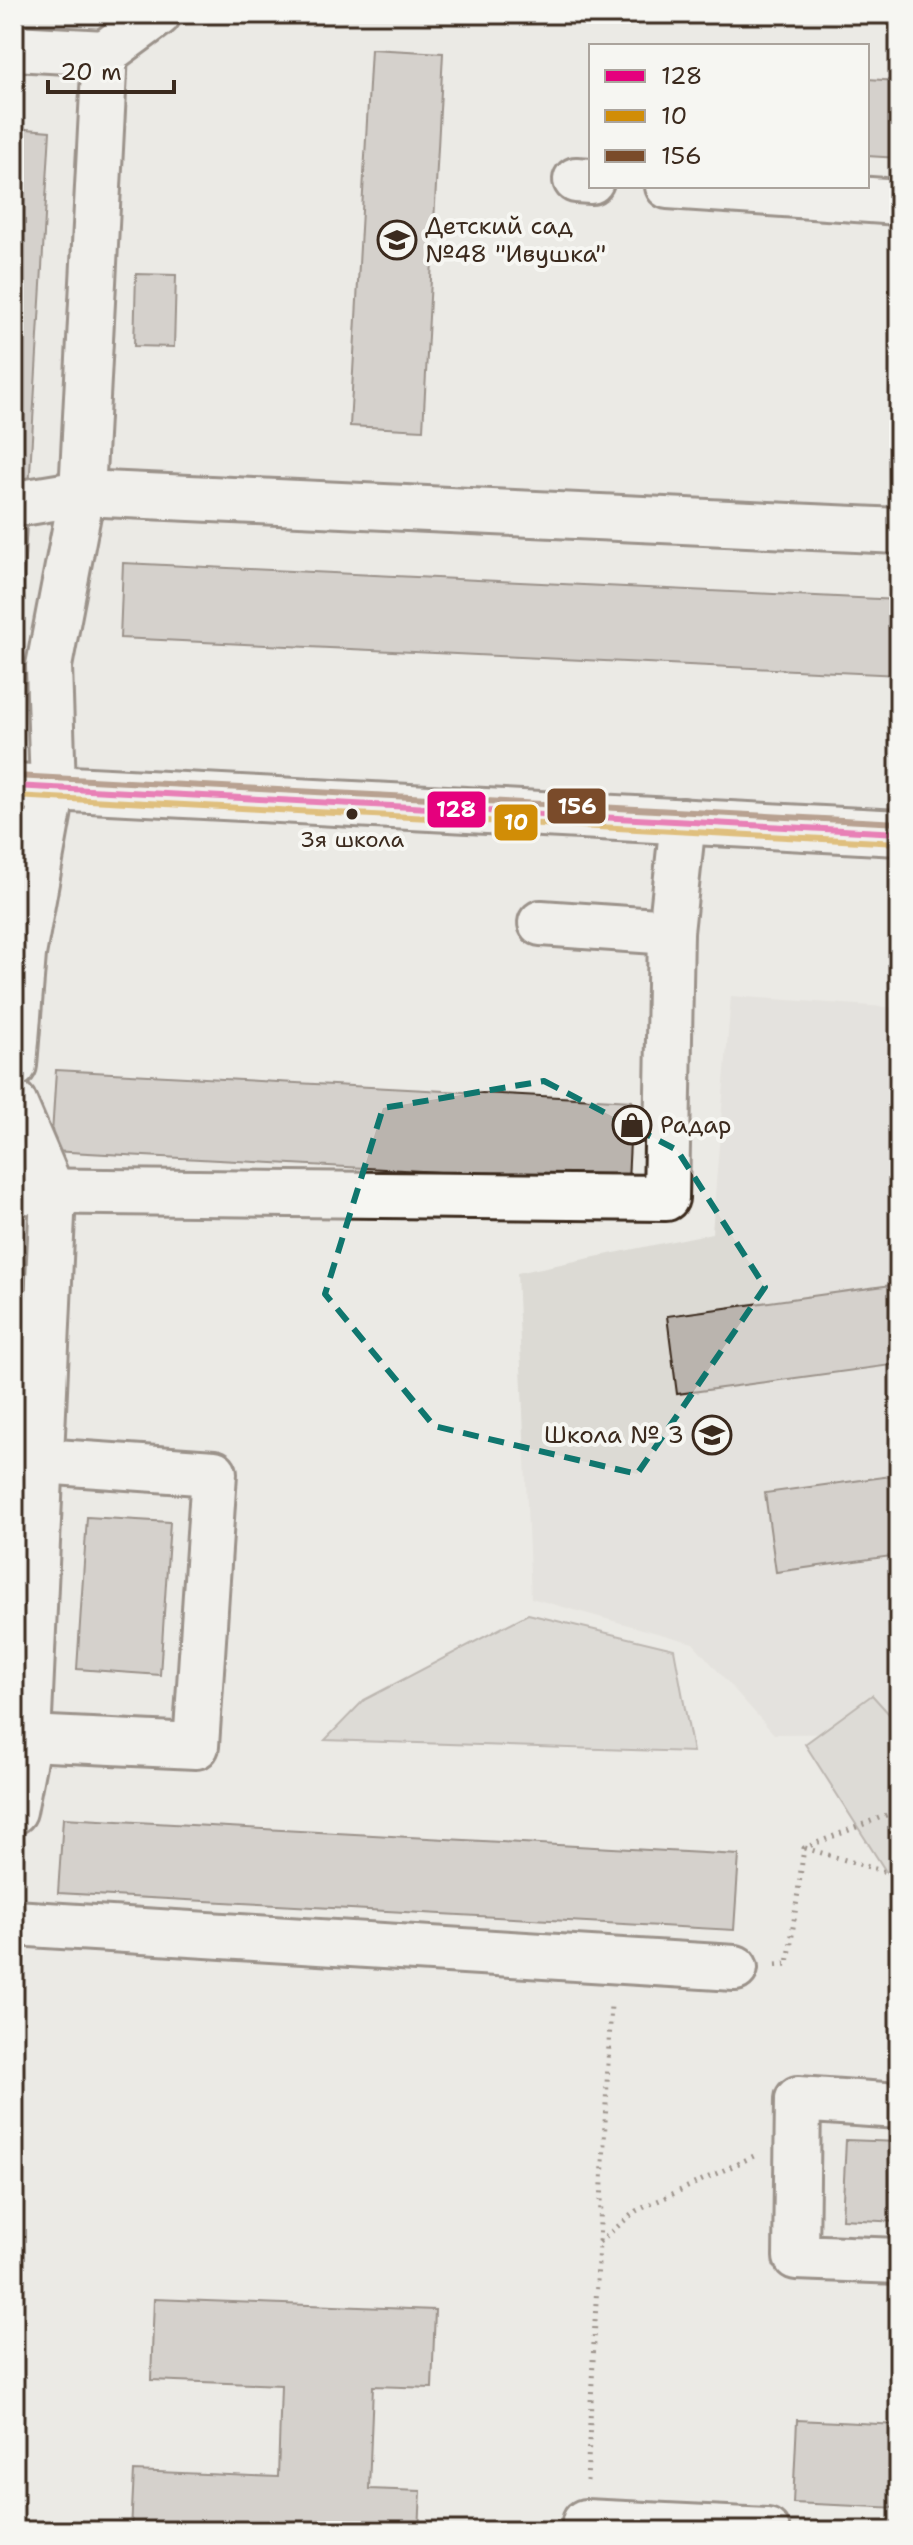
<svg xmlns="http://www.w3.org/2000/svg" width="913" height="2545" font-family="'Shantell Sans',sans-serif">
  <rect width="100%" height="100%" fill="#ebeae5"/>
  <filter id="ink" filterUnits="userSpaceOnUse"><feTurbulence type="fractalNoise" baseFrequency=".0125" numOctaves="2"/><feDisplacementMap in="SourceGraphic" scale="16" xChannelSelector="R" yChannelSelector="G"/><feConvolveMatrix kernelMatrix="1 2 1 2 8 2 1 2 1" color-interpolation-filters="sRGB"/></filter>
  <g filter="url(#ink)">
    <path fill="#dcdad4" d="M731,996L899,1008V1733L774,1734L693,1643L531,1598L517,1273L712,1233Z"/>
    <g fill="#cdcac4" stroke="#847a71" stroke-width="2">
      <path d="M528,1614L674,1649L693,1752L325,1740L364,1700Z"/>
      <path d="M872,1695L899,1725V1892L805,1744Z"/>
    </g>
    <g fill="#bab4ae" stroke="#3b2a1e" stroke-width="2">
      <path d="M371,49L443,53L423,430L350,426Z"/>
      <path d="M867,79L899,81V158L867,156Z"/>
      <path d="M14,128L50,131L23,592H14Z"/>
      <path d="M136,274L176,275L174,347L134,346Z"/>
      <path d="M123,563L899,600V675L120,638Z"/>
      <path d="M56,1070L632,1101L628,1182L51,1151Z"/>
      <path d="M899,1284V1364L677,1394L667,1316Z"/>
      <path d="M899,1475V1555L776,1572L765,1493Z"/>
      <path d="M87,1517L170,1522L160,1675L77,1669Z"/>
      <path d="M63,1818L739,1855L734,1930L58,1893Z"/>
      <path d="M846,2140L899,2142V2222L842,2219Z"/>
      <path d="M154,2299L435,2310L432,2388L373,2386L369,2489L421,2491L419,2531H131L134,2471L278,2477L281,2385L151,2380Z"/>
      <path d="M797,2420L899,2425V2508L793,2503Z"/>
    </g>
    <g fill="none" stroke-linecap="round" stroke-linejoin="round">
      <g stroke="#3b2a1e" stroke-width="50">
        <g id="minor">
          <path d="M14,48L105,53"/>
          <path d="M576,180L591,181"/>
          <path d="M668,186L899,202"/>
          <path d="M28,502L82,493L899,531"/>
          <path d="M14,786L899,833"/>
          <path d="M541,923L671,932"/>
          <path d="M14,1065L23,954L53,788L49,666L82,493L105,53L158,14"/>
          <path d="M14,1103L53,1194L28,1738L14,1811"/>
          <path d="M14,1191L666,1198L671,932L683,821"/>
          <path d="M28,1738L196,1746L214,1473L41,1461"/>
          <path d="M14,1923L735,1968"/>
          <path d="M899,2106L798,2099L796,2257L899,2261"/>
          <path d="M585,2531V2522L767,2531"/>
        </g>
      </g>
      <g stroke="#3b2a1e" stroke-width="5" stroke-dasharray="2 6" stroke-linecap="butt">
        <path d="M805,1848L899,1876"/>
        <path d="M776,1965L788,1964L804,1848L899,1810"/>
        <path d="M599,2242L636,2211L754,2156"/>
        <path d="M587,2481L611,2004"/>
      </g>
      <use href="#minor" stroke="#f6f6f2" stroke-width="44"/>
      <g stroke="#f6f6f2" stroke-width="12">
        <path id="bus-1" d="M14,786L899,833"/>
      </g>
      <g stroke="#f6f6f2" stroke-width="12">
        <path id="bus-2" d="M14,796L898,843"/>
      </g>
      <g stroke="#f6f6f2" stroke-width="12">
        <path id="bus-3" d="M15,776L899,823"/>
      </g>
      <use href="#bus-1" stroke="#e5007d" stroke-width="6"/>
      <use href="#bus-2" stroke="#d18d06" stroke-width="6"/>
      <use href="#bus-3" stroke="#7a4b2a" stroke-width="6"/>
    </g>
  </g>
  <path d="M0 0H913V2545H0ZM544,1081L677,1150L765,1287L637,1474L434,1426L325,1294L383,1108Z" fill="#ebeae5" fill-opacity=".55" fill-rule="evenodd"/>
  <path fill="none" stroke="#0f766e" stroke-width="6" stroke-dasharray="16 10" stroke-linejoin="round" d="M544,1081L677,1150L765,1287L637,1474L434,1426L325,1294L383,1108Z"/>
  <defs>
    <g id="school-ring" transform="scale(2)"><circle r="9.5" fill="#f6f6f2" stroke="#3b2a1e" stroke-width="1.5"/><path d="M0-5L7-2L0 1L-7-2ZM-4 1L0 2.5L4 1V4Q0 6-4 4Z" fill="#3b2a1e"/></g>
    <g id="shop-ring" transform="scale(2)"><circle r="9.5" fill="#f6f6f2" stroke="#3b2a1e" stroke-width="1.5"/><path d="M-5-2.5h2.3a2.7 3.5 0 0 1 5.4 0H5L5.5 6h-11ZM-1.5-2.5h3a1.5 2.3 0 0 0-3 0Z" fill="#3b2a1e"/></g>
  </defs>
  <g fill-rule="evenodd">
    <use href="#school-ring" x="397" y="240"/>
    <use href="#shop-ring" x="632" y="1125"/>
    <use href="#school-ring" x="712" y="1435"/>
  </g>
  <circle fill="#3b2a1e" stroke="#f6f6f2" stroke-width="3" cx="352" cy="814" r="7"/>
  <g text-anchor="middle" stroke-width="8" stroke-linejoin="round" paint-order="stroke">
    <g font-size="22" fill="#3b2a1e" stroke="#f6f6f2">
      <text x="352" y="847">3я школа</text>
    </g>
    <g font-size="24" fill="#3b2a1e" stroke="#f6f6f2" text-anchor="start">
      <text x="425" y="234">Детский сад<tspan x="425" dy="28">№48 "Ивушка"</tspan></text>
      <text x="660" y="1133">Радар</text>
      <text x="684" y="1443" text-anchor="end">Школа № 3</text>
    </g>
  </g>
  <g stroke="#f6f6f2" stroke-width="3">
    <rect x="546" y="787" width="61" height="38" rx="8" fill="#7a4b2a"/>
    <rect x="426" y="790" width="61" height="39" rx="8" fill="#e5007d"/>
    <rect x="493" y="803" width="46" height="39" rx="8" fill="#d18d06"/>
  </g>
  <g font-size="22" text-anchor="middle" font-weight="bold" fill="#fff">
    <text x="577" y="814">156</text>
    <text x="456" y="817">128</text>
    <text x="516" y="830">10</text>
  </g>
  <rect width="913" height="2545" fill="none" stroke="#f6f6f2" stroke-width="48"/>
  <rect x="24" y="24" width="865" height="2497" fill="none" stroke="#3b2a1e" stroke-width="3" filter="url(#ink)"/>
  <rect x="589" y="44" width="280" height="144" fill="#f6f6f2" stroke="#aba49d" stroke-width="2"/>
  <rect x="605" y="70" width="40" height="12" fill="#e5007d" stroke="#aba49d" stroke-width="2"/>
  <text x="661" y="84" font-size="24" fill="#3b2a1e">128</text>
  <rect x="605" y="110" width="40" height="12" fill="#d18d06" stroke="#aba49d" stroke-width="2"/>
  <text x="661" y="124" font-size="24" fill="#3b2a1e">10</text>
  <rect x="605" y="150" width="40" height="12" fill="#7a4b2a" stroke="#aba49d" stroke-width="2"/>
  <text x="661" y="164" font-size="24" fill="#3b2a1e">156</text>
  <path d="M48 80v12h126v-12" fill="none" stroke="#3b2a1e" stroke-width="4"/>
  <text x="60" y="80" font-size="24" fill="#3b2a1e" stroke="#f6f6f2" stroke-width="6" paint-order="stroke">20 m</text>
</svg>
